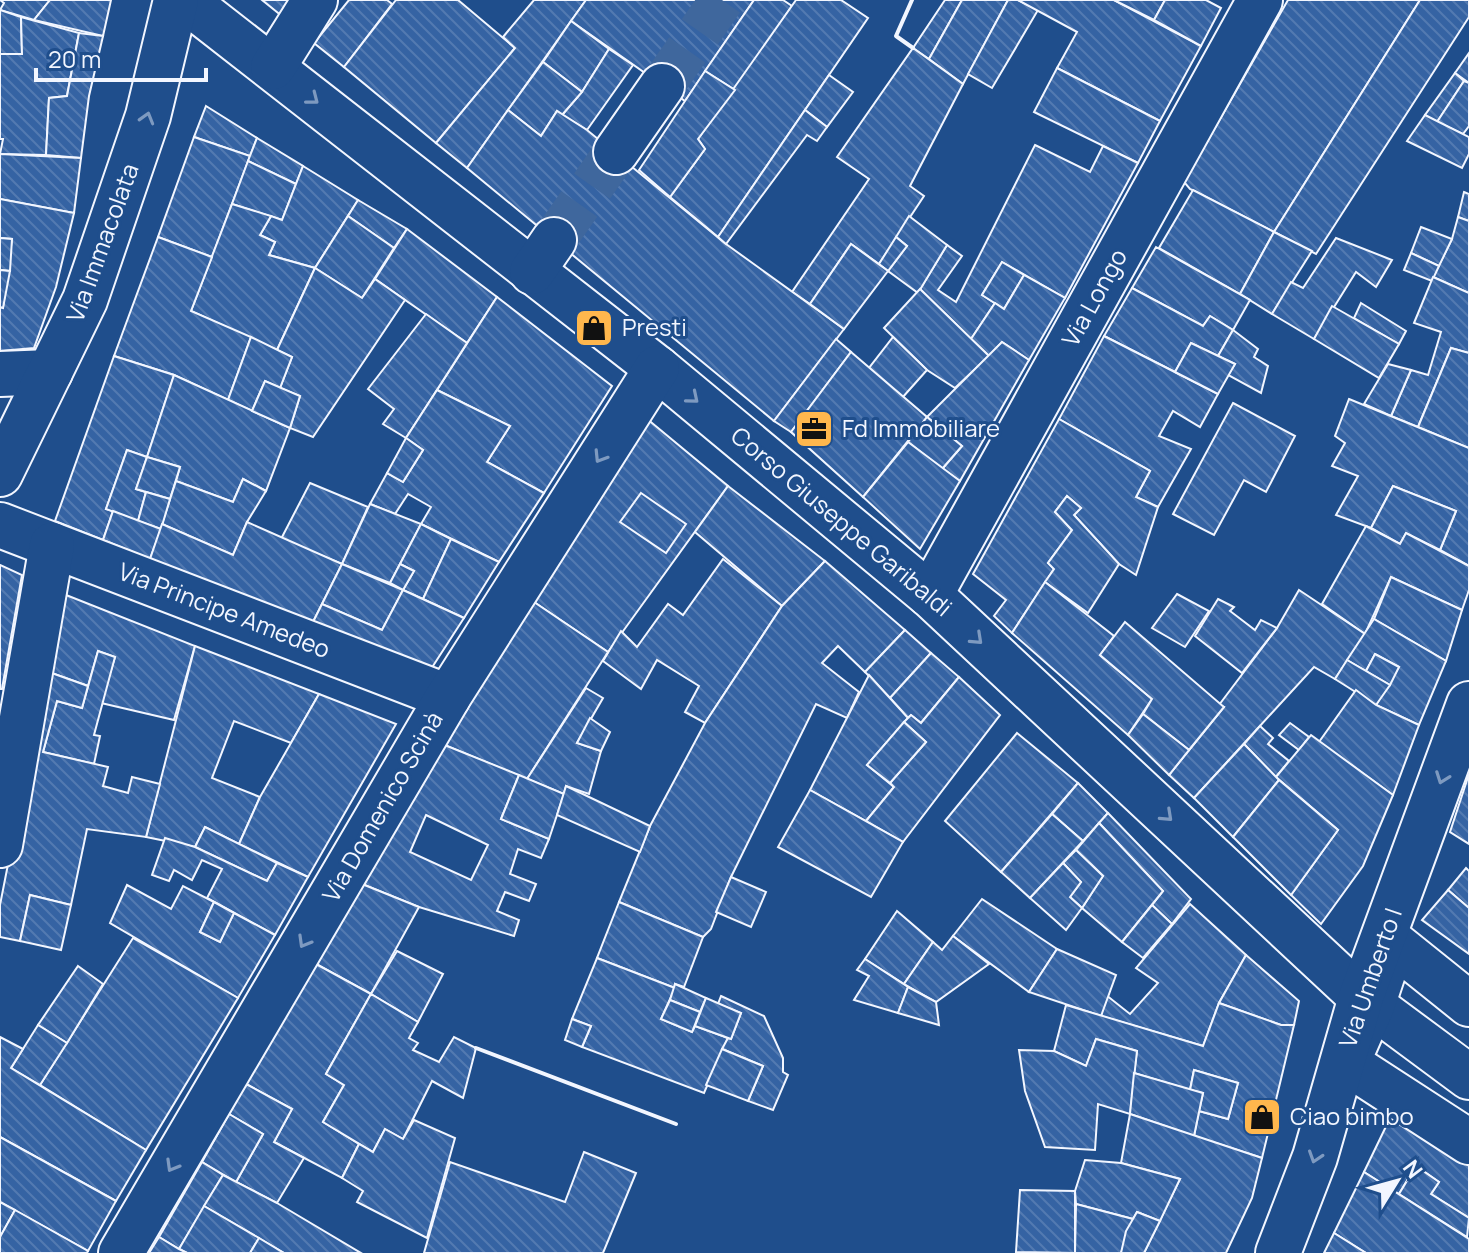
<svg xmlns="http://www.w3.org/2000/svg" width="1469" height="1253" font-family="Manrope,sans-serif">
  <defs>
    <pattern id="building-back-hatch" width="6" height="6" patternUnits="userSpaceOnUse" patternTransform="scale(2)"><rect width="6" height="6" fill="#3563a3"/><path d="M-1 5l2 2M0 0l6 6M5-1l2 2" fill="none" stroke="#537ab1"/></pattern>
  </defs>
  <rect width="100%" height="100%" fill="#1f4e8c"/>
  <g fill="url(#building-back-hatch)" stroke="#f2f6ff" stroke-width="2" fill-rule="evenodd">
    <path d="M0,0H50L34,20L0,10L4,3Z"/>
    <path d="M50,0H111L103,36L34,20Z"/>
    <path d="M262,0H298L288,21Z"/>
    <path d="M349,0H387L392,4L344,67L314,43Z"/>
    <path d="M396,0H458L515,48L436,143L344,67Z"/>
    <path d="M534,0H586L467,168L436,143L515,48L503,37Z"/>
    <path d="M586,0H754L685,101L571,21Z"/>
    <path d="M754,0H783L792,6L735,90L705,71Z"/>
    <path d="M796,0H841L868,18L718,237L670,197L705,149L698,139Z"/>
    <path d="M945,0H962L929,59L913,48Z"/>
    <path d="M962,0H1008L963,84L929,59Z"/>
    <path d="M1008,0H1018L1038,10L992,88L968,74Z"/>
    <path d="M1018,0H1114L1201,46L1160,121L1057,68L1077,32Z"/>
    <path d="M1114,0H1165L1154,20Z"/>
    <path d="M1165,0H1206L1221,8L1201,46L1154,20Z"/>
    <path d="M1288,0H1420L1274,232L1190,189L1184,182Z"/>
    <path d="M1420,0H1469V17L1316,254L1274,232Z"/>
    <path d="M0,10L21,17L22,54H0Z"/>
    <path d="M21,17L79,33L67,96L49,98L46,155L0,154L3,139H0V54H22Z"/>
    <path d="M571,21L609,49L582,92L543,62Z"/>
    <path d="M79,33L103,36L89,96L81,158L46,155L49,98L67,96Z"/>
    <path d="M913,48L963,84L910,186L924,196L879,264L851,244L810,304L792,292L869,179L837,157Z"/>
    <path d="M609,49L633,65L587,130L562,115L582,92Z"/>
    <path d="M1469,53V83L1455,73Z"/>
    <path d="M543,62L582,92L562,115L557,111L541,136L508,110Z"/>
    <path d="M1057,68L1160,121L1138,163L1034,112Z"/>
    <path d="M705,71L735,90L698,139L705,149L670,197L639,170Z"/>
    <path d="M1455,73L1464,81L1437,122L1425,115Z"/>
    <path d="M829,75L853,92L827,127L805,110Z"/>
    <path d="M1464,81L1469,83V126L1463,134L1437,122Z"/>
    <path d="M206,106L257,138L250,156L194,137Z"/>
    <path d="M508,110L541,136L557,111L587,130L726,244L844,329L774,421L467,168Z"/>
    <path d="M805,110L827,127L817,141L807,135L726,244L718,237Z"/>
    <path d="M1425,115L1469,137V154L1462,168L1407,141Z"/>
    <path d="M194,137L250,156L212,257L158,237Z"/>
    <path d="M257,138L303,166L296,184L248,161Z"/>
    <path d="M1035,145L1090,172L1103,146L1138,163L1065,298L1002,262L982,295L995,303L971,339L920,289L947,245L962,256L938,290L956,302Z"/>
    <path d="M0,154L81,158L74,213L0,199Z"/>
    <path d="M248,161L296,184L282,220L232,204Z"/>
    <path d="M303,166L358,200L315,268L269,255L275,242L260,235L271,216L282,220Z"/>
    <path d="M1193,190L1274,232L1240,294L1159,248Z"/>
    <path d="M1464,192L1469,194V221L1458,217Z"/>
    <path d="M0,199L74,213L56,287L34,348L0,351V307L3,308L12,239L0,238Z"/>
    <path d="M358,200L407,229L394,248L348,216Z"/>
    <path d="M232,204L271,216L260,235L275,242L269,255L315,268L277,350L191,311Z"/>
    <path d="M348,216L394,248L362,298L315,268Z"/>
    <path d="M909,216L947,245L918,293L888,271L907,246L896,237Z"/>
    <path d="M1458,217L1469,221V293L1433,277L1452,239Z"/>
    <path d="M1421,227L1452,239L1439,266L1411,253Z"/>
    <path d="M407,229L497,297L467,343L375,279Z"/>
    <path d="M1274,232L1312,251L1272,314L1240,294Z"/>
    <path d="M158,237L212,257L191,311L251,337L228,400L174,375L114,356Z"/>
    <path d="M896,237L907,246L888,271L879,264Z"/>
    <path d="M0,238L12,239L10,271L0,270Z"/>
    <path d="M1336,238L1392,260L1376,287L1356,272L1314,339L1272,314L1291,282L1303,288Z"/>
    <path d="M851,244L888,271L844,329L810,304Z"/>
    <path d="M1156,247L1250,300L1233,330L1210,316L1203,326L1132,288Z"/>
    <path d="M1411,253L1439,266L1432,281L1404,270Z"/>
    <path d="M1002,262L1024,275L1004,309L982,295Z"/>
    <path d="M315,268L362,298L375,279L405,300L313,437L290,428L300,396L280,388L292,357L277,350Z"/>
    <path d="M0,270L10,271L3,308L0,307Z"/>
    <path d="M1024,275L1065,298L1029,360L1002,342L989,356L971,339L995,303L1004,309Z"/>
    <path d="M1433,277L1469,293V353L1451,348L1418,427L1391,416L1411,370L1428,375L1441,332L1414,323Z"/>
    <path d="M1132,288L1203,326L1210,316L1233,330L1218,356L1191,343L1175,372L1104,336Z"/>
    <path d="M920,289L989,356L955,388L927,370L884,328Z"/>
    <path d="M497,297L612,386L544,493L487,462L510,426L437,390Z"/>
    <path d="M1361,303L1406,331L1399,344L1354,318Z"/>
    <path d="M1332,306L1399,344L1379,378L1314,339Z"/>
    <path d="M426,314L467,343L406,438L383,424L394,409L368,389Z"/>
    <path d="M1233,330L1258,349L1254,357L1268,366L1261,393L1228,375L1235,364L1218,356Z"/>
    <path d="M1104,336L1218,394L1200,427L1173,411L1159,436L1191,449L1158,507L1136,497L1150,471L1059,419Z"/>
    <path d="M251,337L292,357L280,388L265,381L252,411L228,400Z"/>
    <path d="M893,337L927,370L902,398L869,368Z"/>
    <path d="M836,339L851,352L791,432L774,421Z"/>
    <path d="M1002,342L1029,360L960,481L942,469L962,446L927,417Z"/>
    <path d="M1191,343L1235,364L1218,394L1175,372Z"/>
    <path d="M1451,348L1469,353V448L1418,427Z"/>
    <path d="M851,352L927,417L863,497L791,432Z"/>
    <path d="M114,356L174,375L147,457L127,450L106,509L113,511L103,540L55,521Z"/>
    <path d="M1388,364L1411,370L1391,416L1364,404Z"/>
    <path d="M174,375L290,428L266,491L243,479L233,502L176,481L180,467L147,457Z"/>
    <path d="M265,381L300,396L290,428L252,411Z"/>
    <path d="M437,390L510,426L487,462L544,493L499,562L421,524L431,507L408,494L395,514L370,504L387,473L403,482L423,450L406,438Z"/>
    <path d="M1349,399L1469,448V566L1440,550L1456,511L1393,486L1371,528L1336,515L1358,476L1332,466L1345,443L1335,436Z"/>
    <path d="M1233,403L1295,436L1266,492L1244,480L1214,535L1173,514Z"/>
    <path d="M927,417L962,446L942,469L908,442Z"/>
    <path d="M646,418L728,486L608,652L531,600Z"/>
    <path d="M1059,419L1150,471L1136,497L1158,507L1136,575L1119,564L1074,515L1081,508L1067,496L1055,512L1072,530L1048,563L1054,569L1012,633L994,616L1006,600L973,574Z"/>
    <path d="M406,438L423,450L403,482L387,473Z"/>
    <path d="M908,442L960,481L920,549L863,497Z"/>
    <path d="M127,450L147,457L136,489L146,492L138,521L106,509Z"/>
    <path d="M147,457L180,467L170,499L136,489Z"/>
    <path d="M243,479L266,491L247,522L233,555L162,524L176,481L233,502Z"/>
    <path d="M310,483L368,507L342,564L281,539Z"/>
    <path d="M728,486L825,561L782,606L695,532Z"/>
    <path d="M1393,486L1456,511L1440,550L1406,533L1400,544L1371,528Z"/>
    <path d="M146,492L170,499L161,529L138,521Z"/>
    <path d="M641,493L686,524L666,553L620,522Z"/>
    <path d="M1067,496L1081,508L1074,515L1119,564L1088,613L1045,582L1054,569L1048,563L1072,530L1055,512Z"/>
    <path d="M370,504L421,524L390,583L342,564Z"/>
    <path d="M113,511L161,529L150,559L103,540Z"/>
    <path d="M247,522L342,564L313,622L150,559L162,524L233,555Z"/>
    <path d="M421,524L451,539L423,599L403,590L414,571L400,564Z"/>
    <path d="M1366,526L1400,544L1406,533L1469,566V590L1462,610L1391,577L1365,634L1322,604Z"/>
    <path d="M451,539L499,562L464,618L423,599Z"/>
    <path d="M723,559L782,606L705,723L685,712L699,686L657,660L641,689L603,661L621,631L637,647L668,604L683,615Z"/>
    <path d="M825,561L905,630L865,672L838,646L822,663L859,692L847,718L816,704L731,877L711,929L703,937L619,902L650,826L705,723L782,606Z"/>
    <path d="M342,564L403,590L382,630L322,604Z"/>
    <path d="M400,564L414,571L403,590L390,583Z"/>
    <path d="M0,565L22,575L2,689H0Z"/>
    <path d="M1391,577L1462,610L1446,661L1374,619Z"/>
    <path d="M1045,582L1114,636L1100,655L1152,699L1128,735L1012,633Z"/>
    <path d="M403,590L464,618L431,669L313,622L322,604L382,630Z"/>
    <path d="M1299,590L1365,634L1335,679L1314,667L1194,798L1169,775L1224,707L1219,705L1277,628Z"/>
    <path d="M61,593L195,646L174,720L101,703L115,657L98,651L88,686L46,671Z"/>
    <path d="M1177,594L1209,611L1185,647L1152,628Z"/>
    <path d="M1218,599L1234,607L1230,611L1255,630L1261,620L1277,628L1242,673L1195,636Z"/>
    <path d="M531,600L608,652L527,779L442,744Z"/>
    <path d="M1374,619L1446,661L1419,725L1376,705L1399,667L1375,654L1366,671L1347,660Z"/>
    <path d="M1125,622L1224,707L1189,750L1143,714L1152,699L1100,655Z"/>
    <path d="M905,630L931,653L890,698L865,672Z"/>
    <path d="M195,646L319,694L291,743L234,721L212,778L260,797L239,844L205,827L195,847L146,837Z"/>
    <path d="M98,651L115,657L94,735L100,736L94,764L43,752L57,701L82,708Z"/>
    <path d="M931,653L959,677L921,723L911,715L908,718L890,698Z"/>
    <path d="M1375,654L1399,667L1390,685L1366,671Z"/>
    <path d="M1347,660L1390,685L1376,705L1335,679Z"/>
    <path d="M46,671L88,686L82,708L57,701L43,752L108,767L103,786L128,793L132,777L160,784L146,837L87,829L71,905L30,895L20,941L0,937V905Z"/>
    <path d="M869,675L908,718L867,765L894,787L866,821L810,790Z"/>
    <path d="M959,677L1000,715L903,842L866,821L894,787L890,783L926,742L904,722L911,715L921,723Z"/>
    <path d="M586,688L603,698L577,743L601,751L589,794L566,786L564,794L527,779Z"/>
    <path d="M1356,690L1376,705L1419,725L1393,795L1319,742Z"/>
    <path d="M319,694L396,724L308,877L239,844L260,797Z"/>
    <path d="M1143,714L1189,750L1169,775L1128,735Z"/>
    <path d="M590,718L610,732L601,751L577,743Z"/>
    <path d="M904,722L926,742L890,783L867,765Z"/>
    <path d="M1290,723L1309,737L1299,750L1279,735Z"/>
    <path d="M1260,726L1273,738L1268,744L1289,761L1276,777L1244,744Z"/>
    <path d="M1017,733L1078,783L1001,872L945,821Z"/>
    <path d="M1311,735L1393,795L1363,866L1321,924L1291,895L1338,830L1276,777Z"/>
    <path d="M442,744L519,775L501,819L549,839L541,858L518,849L510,874L536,884L529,901L505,892L497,911L519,920L514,936L419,907L362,884ZM426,815L488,845L471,880L410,852Z"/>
    <path d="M1244,744L1279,780L1233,837L1194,798Z"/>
    <path d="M1469,774V844L1450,832Z"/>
    <path d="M519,775L564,794L549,839L501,819Z"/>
    <path d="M1279,780L1338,830L1291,895L1233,837Z"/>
    <path d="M1078,783L1108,813L1083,841L1052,814Z"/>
    <path d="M566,786L650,826L640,852L557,815Z"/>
    <path d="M810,790L903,842L871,897L778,847Z"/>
    <path d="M1108,813L1191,899L1172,924L1152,905L1163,891L1099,823Z"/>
    <path d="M1052,814L1083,841L1030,898L1001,872Z"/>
    <path d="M1099,823L1163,891L1122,942L1082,908L1103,876L1076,850Z"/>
    <path d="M205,827L277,863L267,881L195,847Z"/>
    <path d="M165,838L195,847L267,881L277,863L308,877L275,935L207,898L222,869L202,860L192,880L174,870L169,881L152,875Z"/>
    <path d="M1076,850L1103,876L1082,908L1070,897L1081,882L1063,863Z"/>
    <path d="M1063,863L1081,882L1070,897L1082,908L1066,930L1030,898Z"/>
    <path d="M1466,868L1469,871V908L1448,890Z"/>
    <path d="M731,877L766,892L751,927L716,912Z"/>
    <path d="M362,884L419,907L371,994L316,964Z"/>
    <path d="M127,885L171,909L183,886L214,902L200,932L220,942L234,913L275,935L238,998L110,923Z"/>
    <path d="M1448,890L1469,908V954L1422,920Z"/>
    <path d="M30,895L71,905L61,950L20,941Z"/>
    <path d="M982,899L1057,949L1029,992L953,936Z"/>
    <path d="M214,902L234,913L220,942L200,932Z"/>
    <path d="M619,902L703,937L684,987L675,984V988L597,958Z"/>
    <path d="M1190,904L1246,955L1219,1003L1203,1046L1101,1016L1106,995L1130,1014L1158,983L1136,968Z"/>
    <path d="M1152,905L1172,924L1143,958L1122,942Z"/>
    <path d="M897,911L933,942L904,984L865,959Z"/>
    <path d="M953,936L989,964L936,1002L904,984L933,942L942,950Z"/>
    <path d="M133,938L238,998L146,1150L40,1085Z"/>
    <path d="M1057,949L1116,975L1101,1016L1029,992Z"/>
    <path d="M397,951L443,974L418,1022L371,994Z"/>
    <path d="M1246,955L1299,1001L1294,1025H1281L1219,1003Z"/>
    <path d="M597,958L675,988L661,1019L692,1032L695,1026L728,1038L704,1093L582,1047L591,1026L572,1019Z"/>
    <path d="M865,959L908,987L898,1013L854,1000L869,976L857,970Z"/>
    <path d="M316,964L371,994L326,1074L344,1085L323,1122L359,1144L342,1178L274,1142L292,1109L246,1084Z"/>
    <path d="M78,966L103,984L67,1043L38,1025Z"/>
    <path d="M675,984L706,998L700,1012L670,1000Z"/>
    <path d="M908,987L936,1002L939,1025L898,1013Z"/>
    <path d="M371,994L418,1022L409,1038L418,1043L413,1050L439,1062L454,1037L476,1048L463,1098L432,1081L403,1139L385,1129L373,1152L323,1122L344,1085L326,1074Z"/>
    <path d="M721,996L764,1016L783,1058V1072L788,1075L773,1110L748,1101L763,1066L722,1049L728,1038L731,1039L741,1013L718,1004Z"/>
    <path d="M706,998L741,1013L731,1039L695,1026Z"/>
    <path d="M670,1000L700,1012L692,1032L661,1019Z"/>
    <path d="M1219,1003L1281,1025H1294L1262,1158L1194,1136L1199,1111L1228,1119L1238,1083L1194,1070L1190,1090L1134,1073L1137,1051L1096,1039L1086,1066L1054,1051L1066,1005L1203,1046Z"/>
    <path d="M572,1019L591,1026L582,1047L565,1040Z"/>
    <path d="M38,1025L67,1043L40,1085L11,1068Z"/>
    <path d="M0,1037L23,1049L11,1068L146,1150L116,1201L0,1137Z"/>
    <path d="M1096,1039L1137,1051L1130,1114L1098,1104L1095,1150L1045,1147L1025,1091L1019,1050L1054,1051L1086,1066Z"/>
    <path d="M722,1049L763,1066L748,1101L706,1085Z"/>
    <path d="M1194,1070L1238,1083L1228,1119L1199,1111L1203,1093L1190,1090Z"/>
    <path d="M1134,1073L1203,1093L1194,1136L1130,1114Z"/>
    <path d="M246,1084L292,1109L274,1142L304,1158L277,1203L236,1182L263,1134L229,1114Z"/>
    <path d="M229,1114L263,1134L236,1182L202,1162Z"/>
    <path d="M1130,1114L1262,1158L1252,1198L1226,1253H1144L1180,1179L1121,1163Z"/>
    <path d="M1392,1114L1469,1166V1218L1431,1194L1439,1182L1416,1166L1399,1194L1364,1172Z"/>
    <path d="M414,1120L455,1138L427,1238L357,1202L363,1191L342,1178L359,1144L373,1152L385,1129L403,1139Z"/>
    <path d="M0,1137L116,1201L88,1251L0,1202Z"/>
    <path d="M584,1152L636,1173L603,1253H424L450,1162L565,1202Z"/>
    <path d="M1085,1160L1121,1163L1180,1179L1160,1221L1137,1212L1133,1219L1076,1204L1075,1191Z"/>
    <path d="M202,1162L223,1175L179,1249L159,1237Z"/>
    <path d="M1416,1166L1439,1182L1431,1194L1469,1218L1467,1237L1399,1194Z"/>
    <path d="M1364,1172L1469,1239V1253H1366L1334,1233Z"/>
    <path d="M223,1175L277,1203L361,1253H284L204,1206Z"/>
    <path d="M1020,1190L1075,1191V1253L1016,1252Z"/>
    <path d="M0,1202L15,1210L0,1237Z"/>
    <path d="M1076,1204L1133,1219L1121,1253H1075Z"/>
    <path d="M204,1206L259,1238L250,1253H187L179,1249Z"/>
    <path d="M15,1210L88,1251L87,1253H0V1237Z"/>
    <path d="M1137,1212L1160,1221L1144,1253H1121L1126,1231Z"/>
    <path d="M1334,1233L1366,1253H1324Z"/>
    <path d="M159,1237L179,1249L187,1253H149Z"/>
    <path d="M259,1238L284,1253H250Z"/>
  </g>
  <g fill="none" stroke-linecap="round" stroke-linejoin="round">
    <g stroke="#3f679d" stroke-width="44" stroke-dasharray="44 22" stroke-linecap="butt">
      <path d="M662,86L722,0"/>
      <path d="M554,240L616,152"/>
    </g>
    <g stroke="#f2f6ff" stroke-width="48">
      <g id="street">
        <path d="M185,0L657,368L930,595L1361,997L1469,1077"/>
        <path d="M273,67L315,0"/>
        <path d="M616,152L662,86"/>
        <path d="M532,272L554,240"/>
        <path d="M0,374L50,372"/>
        <path d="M0,474L85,300L148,116L176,0"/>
        <path d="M0,525L448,697"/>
        <path d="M930,595L1260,0"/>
        <path d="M0,845L52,545"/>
        <path d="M1469,1004L1393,943L1372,1006L1347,1063L1469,1142"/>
        <path d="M121,1253L448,697L657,368"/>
      </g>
    </g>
    <g stroke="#f2f6ff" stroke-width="48">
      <path id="secondary" d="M1278,1253L1315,1157L1361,997L1469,704"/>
    </g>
    <use href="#street" stroke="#1f4e8c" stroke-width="44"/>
    <use href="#secondary" stroke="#1f4e8c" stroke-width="44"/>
    <g stroke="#f2f6ff" stroke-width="4">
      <path d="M912,0L896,36L913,48"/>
      <path d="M476,1048L676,1124"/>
    </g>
  </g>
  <defs><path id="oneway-chevron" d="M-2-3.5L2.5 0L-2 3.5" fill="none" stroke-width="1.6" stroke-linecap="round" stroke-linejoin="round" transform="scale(2)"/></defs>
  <g stroke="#7e9ac0">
    <use href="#oneway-chevron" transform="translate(313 99) rotate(38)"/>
    <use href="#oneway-chevron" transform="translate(147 118) rotate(-74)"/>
    <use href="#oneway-chevron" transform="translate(693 398) rotate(40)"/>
    <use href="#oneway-chevron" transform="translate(600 457) rotate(122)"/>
    <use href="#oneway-chevron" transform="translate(977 639) rotate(43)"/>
    <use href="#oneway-chevron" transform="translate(1442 778) rotate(110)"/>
    <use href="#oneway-chevron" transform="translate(1167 816) rotate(43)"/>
    <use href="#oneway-chevron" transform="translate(304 942) rotate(120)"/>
    <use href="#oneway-chevron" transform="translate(1315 1157) rotate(108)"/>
    <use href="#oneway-chevron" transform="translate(172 1166) rotate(120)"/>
  </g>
  <defs>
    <g id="shop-square" transform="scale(2)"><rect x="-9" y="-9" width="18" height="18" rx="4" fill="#ffb74d" stroke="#1f4e8c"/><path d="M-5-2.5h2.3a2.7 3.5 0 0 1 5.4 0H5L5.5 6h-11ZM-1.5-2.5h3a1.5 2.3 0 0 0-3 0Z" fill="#111"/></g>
    <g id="office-square" transform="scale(2)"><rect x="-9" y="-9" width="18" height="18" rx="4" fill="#ffb74d" stroke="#1f4e8c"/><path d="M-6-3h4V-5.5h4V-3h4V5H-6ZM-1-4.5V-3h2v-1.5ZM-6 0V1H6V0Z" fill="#111"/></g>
  </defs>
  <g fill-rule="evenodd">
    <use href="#shop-square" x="594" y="328"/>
    <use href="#office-square" x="814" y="429"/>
    <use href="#shop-square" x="1262" y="1117"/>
  </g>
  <g text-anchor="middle" stroke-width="6" stroke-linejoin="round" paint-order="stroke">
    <g font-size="24" fill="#f2f6ff" stroke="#1f4e8c">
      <text transform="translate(103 243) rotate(-70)" y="8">Via Immacolata</text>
      <text transform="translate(1095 298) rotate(-61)" y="8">Via Longo</text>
      <text transform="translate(841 522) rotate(40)" y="8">Corso Giuseppe Garibaldi</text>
      <text transform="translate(224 611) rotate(21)" y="8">Via Principe Amedeo</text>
      <text transform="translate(383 807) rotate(-60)" y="8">Via Domenico Scinà</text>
      <text transform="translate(1371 978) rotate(-71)" y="8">Via Umberto I</text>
    </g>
    <g font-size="24" fill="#f2f6ff" stroke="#1f4e8c" text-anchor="start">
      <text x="622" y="336">Presti</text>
      <text x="842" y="437">Fd Immobiliare</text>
      <text x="1290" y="1125">Ciao bimbo</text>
    </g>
  </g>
  <g transform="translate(1397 1181) rotate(53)" stroke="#1f4e8c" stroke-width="6" paint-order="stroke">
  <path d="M0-6L14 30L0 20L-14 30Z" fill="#f2f6ff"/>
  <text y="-12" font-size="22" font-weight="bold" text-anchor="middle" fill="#f2f6ff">N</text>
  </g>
  <path d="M36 68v12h170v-12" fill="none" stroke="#f2f6ff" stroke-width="4"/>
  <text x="48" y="68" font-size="24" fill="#f2f6ff" stroke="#1f4e8c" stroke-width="6" paint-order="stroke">20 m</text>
</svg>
